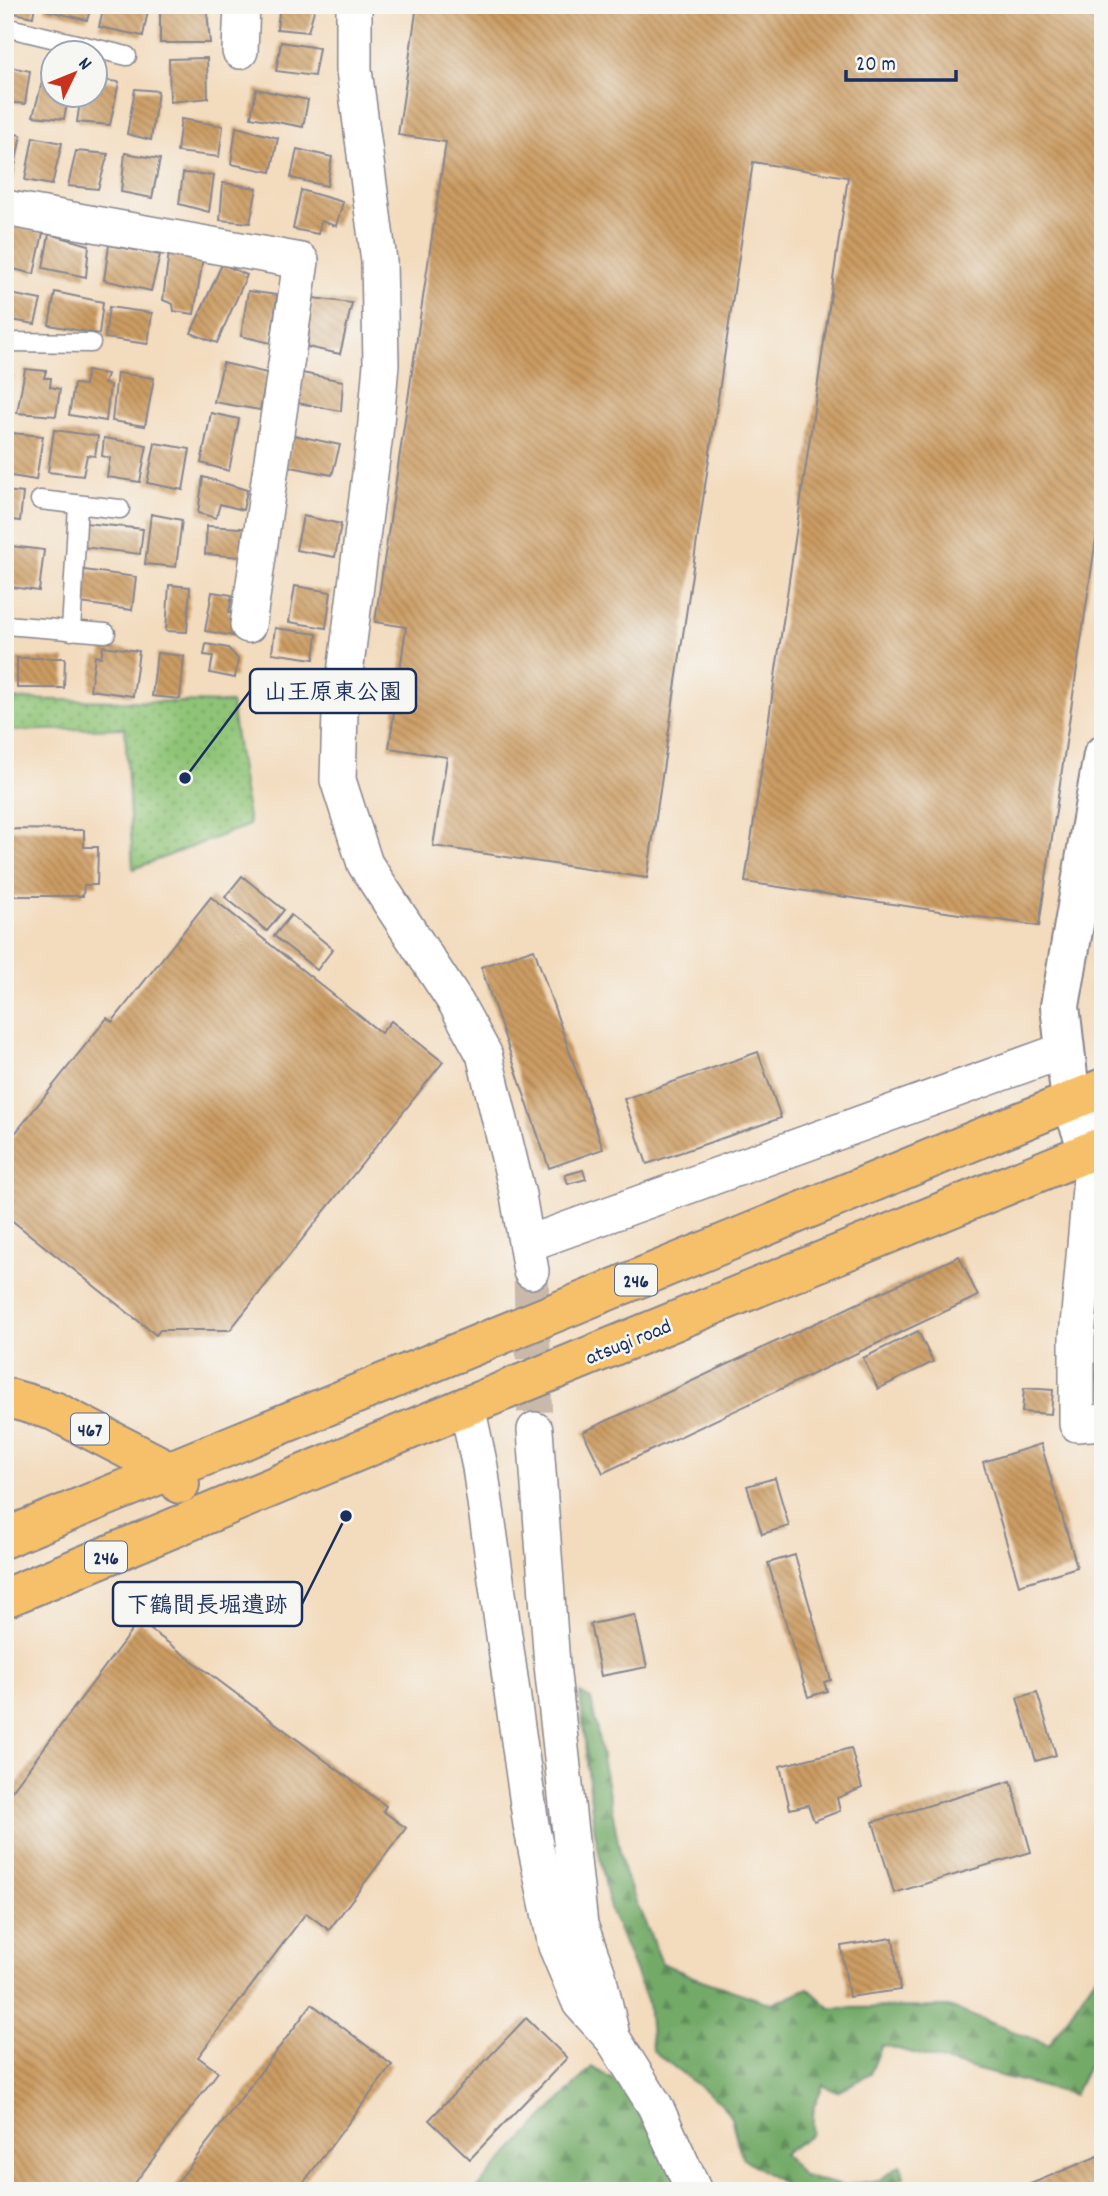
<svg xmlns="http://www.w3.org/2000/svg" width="1108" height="2196" font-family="Dekko,'Klee One',sans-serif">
  <defs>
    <pattern id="forest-firs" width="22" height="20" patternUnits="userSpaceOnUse" patternTransform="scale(1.75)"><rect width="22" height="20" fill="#73aa67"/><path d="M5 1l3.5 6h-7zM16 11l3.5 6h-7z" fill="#5e8b58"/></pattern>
    <pattern id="park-dots" width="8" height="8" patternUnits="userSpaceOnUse" patternTransform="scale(1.75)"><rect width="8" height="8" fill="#8fc476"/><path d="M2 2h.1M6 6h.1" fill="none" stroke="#74a064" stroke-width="1.8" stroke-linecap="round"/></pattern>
    <pattern id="building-back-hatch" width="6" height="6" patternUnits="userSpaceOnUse" patternTransform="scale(1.75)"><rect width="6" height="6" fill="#cc9c62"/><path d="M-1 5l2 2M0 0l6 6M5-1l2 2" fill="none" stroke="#a58054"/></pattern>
  </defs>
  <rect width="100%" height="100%" fill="#f6f6f2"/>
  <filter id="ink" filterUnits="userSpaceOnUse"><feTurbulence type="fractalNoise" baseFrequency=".0143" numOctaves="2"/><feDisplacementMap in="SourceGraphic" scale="14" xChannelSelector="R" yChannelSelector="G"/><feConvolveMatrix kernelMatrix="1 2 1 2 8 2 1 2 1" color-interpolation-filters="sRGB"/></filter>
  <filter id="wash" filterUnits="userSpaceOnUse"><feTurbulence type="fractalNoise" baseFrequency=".00686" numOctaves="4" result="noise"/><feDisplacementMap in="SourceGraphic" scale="28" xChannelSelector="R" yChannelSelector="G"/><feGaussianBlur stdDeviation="1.57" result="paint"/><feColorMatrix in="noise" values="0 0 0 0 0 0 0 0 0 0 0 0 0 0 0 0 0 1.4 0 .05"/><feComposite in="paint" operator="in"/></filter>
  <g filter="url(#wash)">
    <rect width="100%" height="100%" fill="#f3dbbd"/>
    <g fill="url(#forest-firs)" stroke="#476c62" stroke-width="2">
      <path d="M580,1693L591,1699L624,1873L662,1963L693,1977L772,2004L808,1988L830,2008L949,2007L1049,2045L1103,1965V2036L1074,2095L882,2045L870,2074L837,2092L823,2085L814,2106L812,2134L783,2154L804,2176L843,2186L879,2180L901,2165L904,2177L877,2191H793L742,2157L731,2118L721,2103L652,2050L648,2003L610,1909L593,1821Z"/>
      <path d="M592,2067L655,2106L693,2191H474Z"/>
    </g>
    <path fill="url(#park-dots)" stroke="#557a6a" stroke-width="2" d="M5,699L231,703L249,825L133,869L125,728L5,731Z"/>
    <g id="blocks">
      <g fill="url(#building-back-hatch)">
        <path d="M5,5H35L33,17L5,11Z"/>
        <path d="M45,5H92L87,20L45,10Z"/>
        <path d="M104,5H149L143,36L99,27Z"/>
        <path d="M280,5L315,7L308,32L277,29Z"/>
        <path d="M417,5H1103V491L1039,926L745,882L848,177L753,162L647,878L433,846L447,757L389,748L406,627L375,622L446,142L398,135Z"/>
        <path d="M160,9L207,11L210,43H160Z"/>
        <path d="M281,42L319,48L314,76L276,71Z"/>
        <path d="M207,58L208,98L170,102L169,59Z"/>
        <path d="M5,66L30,71L25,104L5,102Z"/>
        <path d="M44,75L52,76V94H69L64,119L33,116Z"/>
        <path d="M94,79L119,82L110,125L77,122L81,94H94Z"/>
        <path d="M135,89L158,91L151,140L127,134Z"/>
        <path d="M256,89L308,100L303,127L251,117Z"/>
        <path d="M181,119L223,126L219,157L177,152Z"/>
        <path d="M236,127L278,138L271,172L231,164Z"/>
        <path d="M5,132L21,135L13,176L5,175Z"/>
        <path d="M33,137L62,143L52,185L25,180Z"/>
        <path d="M297,149L332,157L327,186L291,178Z"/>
        <path d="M76,151L108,154L98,189L68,186Z"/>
        <path d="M125,153L160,159L152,198L121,192Z"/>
        <path d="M183,173L214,175L209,212L179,204Z"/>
        <path d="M223,183L257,188L250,223L220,220Z"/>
        <path d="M301,190L343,202L336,226L321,221L318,234L293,229Z"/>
        <path d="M5,224L43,233L34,274L5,267Z"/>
        <path d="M49,234L89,245L86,277L43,268Z"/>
        <path d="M109,245L160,255L151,291L104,280Z"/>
        <path d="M169,252L203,258L194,314L174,311L173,304L163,300Z"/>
        <path d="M222,264L247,275L217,343L191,333Z"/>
        <path d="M248,291L277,295L271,343L241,336Z"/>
        <path d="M55,292L103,302L99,334L49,325Z"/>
        <path d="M5,293L41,300L35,324L5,319Z"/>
        <path d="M313,298L352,303L340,354L307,347Z"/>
        <path d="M109,307L152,313L148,344L105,338Z"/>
        <path d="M223,363L267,373L260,410L214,402Z"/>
        <path d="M5,368H12L7,418H5Z"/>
        <path d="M25,369L46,371L44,378H51L50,387L60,389L56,416L17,413Z"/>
        <path d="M87,371L107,374L104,384L110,385L106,421L69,415L74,384L85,385Z"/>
        <path d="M117,373L154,378L145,426L112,421Z"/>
        <path d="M302,373L343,381L341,411L298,403Z"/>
        <path d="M211,413L239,419L229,471L201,463Z"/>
        <path d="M54,430L98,436L95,456L87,455L83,476L48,472Z"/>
        <path d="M11,433L43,436L36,480L5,475Z"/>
        <path d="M294,435L340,445L332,475L286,466Z"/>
        <path d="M104,438L147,445L140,482L107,477L110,458L102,456Z"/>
        <path d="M155,443L190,449L183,490L147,483Z"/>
        <path d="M203,477L247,490L243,510L220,504L216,518L198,513Z"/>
        <path d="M5,491L23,493L20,521L5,519Z"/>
        <path d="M151,514L182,520L176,567L145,564Z"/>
        <path d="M303,516L341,524L335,557L296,550Z"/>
        <path d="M85,523L143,529L140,554L82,547Z"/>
        <path d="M207,526L256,529L255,547L242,546L241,557L205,554Z"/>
        <path d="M11,546L44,550L39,591L5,586Z"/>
        <path d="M84,570L136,577L132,610L80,603Z"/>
        <path d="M169,585L190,587L187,632L166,631Z"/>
        <path d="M295,586L331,592L326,628L289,622Z"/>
        <path d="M212,592L232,595L229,613L242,616L239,637L205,631Z"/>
        <path d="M275,628L317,634L314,659L272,653Z"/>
        <path d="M206,644L228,648L238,659L235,678L210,673L213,656L204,655Z"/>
        <path d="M103,646L139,651L133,696L90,690L95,656L101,657Z"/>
        <path d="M5,650H8L10,681H5Z"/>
        <path d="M157,653L184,656L180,699L152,696Z"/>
        <path d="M17,658H65L64,688H17Z"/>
        <path d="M5,829L84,830V847H98L97,885H84L83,896H5Z"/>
        <path d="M242,876L284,910L267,931L225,897Z"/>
        <path d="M211,897L381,1033L391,1021L443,1062L230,1330H160L156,1335L5,1215V1146L107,1018L112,1022Z"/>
        <path d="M291,915L333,949L317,970L274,936Z"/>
        <path d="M534,949L603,1149L549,1168L481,967Z"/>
        <path d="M758,1052L781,1118L647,1164L624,1099Z"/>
        <path d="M583,1170L586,1179L568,1184L565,1175Z"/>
        <path d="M959,1256L978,1296L603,1473L583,1432Z"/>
        <path d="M1103,1324V1406H1101L1089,1326Z"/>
        <path d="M918,1331L933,1362L878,1389L863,1358Z"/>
        <path d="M1024,1388L1053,1390L1051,1414L1022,1412Z"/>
        <path d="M1041,1444L1077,1567L1019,1585L983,1462Z"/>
        <path d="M775,1478L789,1526L762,1534L747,1486Z"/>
        <path d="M795,1555L831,1680L824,1682L827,1691L808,1697L768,1563Z"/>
        <path d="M635,1615L647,1667L601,1676L590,1624Z"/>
        <path d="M139,1621L386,1806L383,1811L406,1828L329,1930L306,1913L198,2057L218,2072L129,2191H5V1800Z"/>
        <path d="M1037,1692L1056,1755L1036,1761L1017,1698Z"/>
        <path d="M851,1748L862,1788L837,1798L840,1811L814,1821L808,1805L790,1809L780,1766Z"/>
        <path d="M1011,1781L1031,1852L894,1893L873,1822Z"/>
        <path d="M893,1938L900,1990L849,1997L841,1946Z"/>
        <path d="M312,2004L392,2065L297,2191H171Z"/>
        <path d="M526,2018L567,2058L470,2159L429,2120Z"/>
        <path d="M1103,2154V2191H1030L1028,2185Z"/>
      </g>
    </g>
  </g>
  <g filter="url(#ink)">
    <use href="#blocks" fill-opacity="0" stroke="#87858e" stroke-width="2"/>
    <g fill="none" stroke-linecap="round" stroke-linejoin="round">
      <path stroke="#c8b9aa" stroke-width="35" stroke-dasharray="35 18" stroke-linecap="butt" d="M531,1271L535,1430"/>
      <g stroke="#87858e" stroke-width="21">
        <g id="service">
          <path d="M5,27L127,56"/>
          <path d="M5,342L91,343"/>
          <path d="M40,500L120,509"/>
          <path d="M5,625L106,633"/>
          <path d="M71,631L78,505"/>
        </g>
      </g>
      <g stroke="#87858e" stroke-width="38">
        <g id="minor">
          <path d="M354,5V70L379,261L381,364L375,434L340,713L338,780L365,864L456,1003L484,1054L518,1195L531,1271"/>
          <path d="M240,51L242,5"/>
          <path d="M5,208L301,261L248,625"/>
          <path d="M1089,1152L1091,1177L1077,1337V1424L1103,1422"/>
          <path d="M527,1244L1065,1050"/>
          <path d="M467,1406L480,1467L531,1825L556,1946L580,2003L613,2039L655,2106L694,2191"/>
          <path d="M535,1430L552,1665L580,1925L598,1975L612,2036"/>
        </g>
      </g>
      <g stroke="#87858e" stroke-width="42">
        <path id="tertiary" d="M1089,1152L1071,1102L1060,1006L1103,755"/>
      </g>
      <g stroke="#87858e" stroke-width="42">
        <g id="trunk">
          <path d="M5,1397L54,1411L170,1471L180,1484"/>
          <path d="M5,1538L1103,1088"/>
          <path d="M5,1598L467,1406L1103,1146"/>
        </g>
      </g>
      <use href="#service" stroke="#fff" stroke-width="18"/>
      <use href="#minor" stroke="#fff" stroke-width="35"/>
      <use href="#tertiary" stroke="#fff" stroke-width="38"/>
      <use href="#trunk" stroke="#f6c06b" stroke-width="38"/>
    </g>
  </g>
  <g text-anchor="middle" stroke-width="5" stroke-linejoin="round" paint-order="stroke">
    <g fill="#f6f6f2" stroke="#5d6b8a" stroke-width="2">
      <rect x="615" y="1264.5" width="42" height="31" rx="5"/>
      <rect x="71" y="1413.5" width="38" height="31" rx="5"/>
      <rect x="85" y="1541.5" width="42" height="31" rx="5"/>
    </g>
    <g font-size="19" font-weight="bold" fill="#1b2f5e">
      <text x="636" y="1287">246</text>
      <text x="90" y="1436">467</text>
      <text x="106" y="1564">246</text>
    </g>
    <g font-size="21" fill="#1b2f5e" stroke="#f6f6f2">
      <text transform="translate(628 1341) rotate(-22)" y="7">atsugi road</text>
    </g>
  </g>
  <path fill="none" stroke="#1b2f5e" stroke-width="2.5" d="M185 778L250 691M346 1516L302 1604"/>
  <g fill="#1b2f5e" stroke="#f6f6f2" stroke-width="2.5">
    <circle cx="185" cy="778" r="7"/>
    <circle cx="346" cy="1516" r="7"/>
  </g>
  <g fill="#f6f6f2" stroke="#1b2f5e" stroke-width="2.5">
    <rect x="250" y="669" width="166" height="44" rx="7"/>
    <rect x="113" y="1582" width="189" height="44" rx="7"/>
  </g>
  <g font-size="23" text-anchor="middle" font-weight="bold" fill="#1b2f5e">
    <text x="333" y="699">山王原東公園</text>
    <text x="207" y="1612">下鶴間長堀遺跡</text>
  </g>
  <rect width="1108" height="2196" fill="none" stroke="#f6f6f2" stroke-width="28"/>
  <g transform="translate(74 74) rotate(47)"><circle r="33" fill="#f6f6f2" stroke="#9ea6b7" stroke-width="2"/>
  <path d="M0-5L12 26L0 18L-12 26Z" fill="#c8321e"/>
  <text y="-10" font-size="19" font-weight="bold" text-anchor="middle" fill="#1b2f5e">N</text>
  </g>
  <path d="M846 70v10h110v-10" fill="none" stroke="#1b2f5e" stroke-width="3.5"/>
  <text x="856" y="70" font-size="21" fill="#1b2f5e" stroke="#f6f6f2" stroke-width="5" paint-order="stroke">20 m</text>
</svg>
